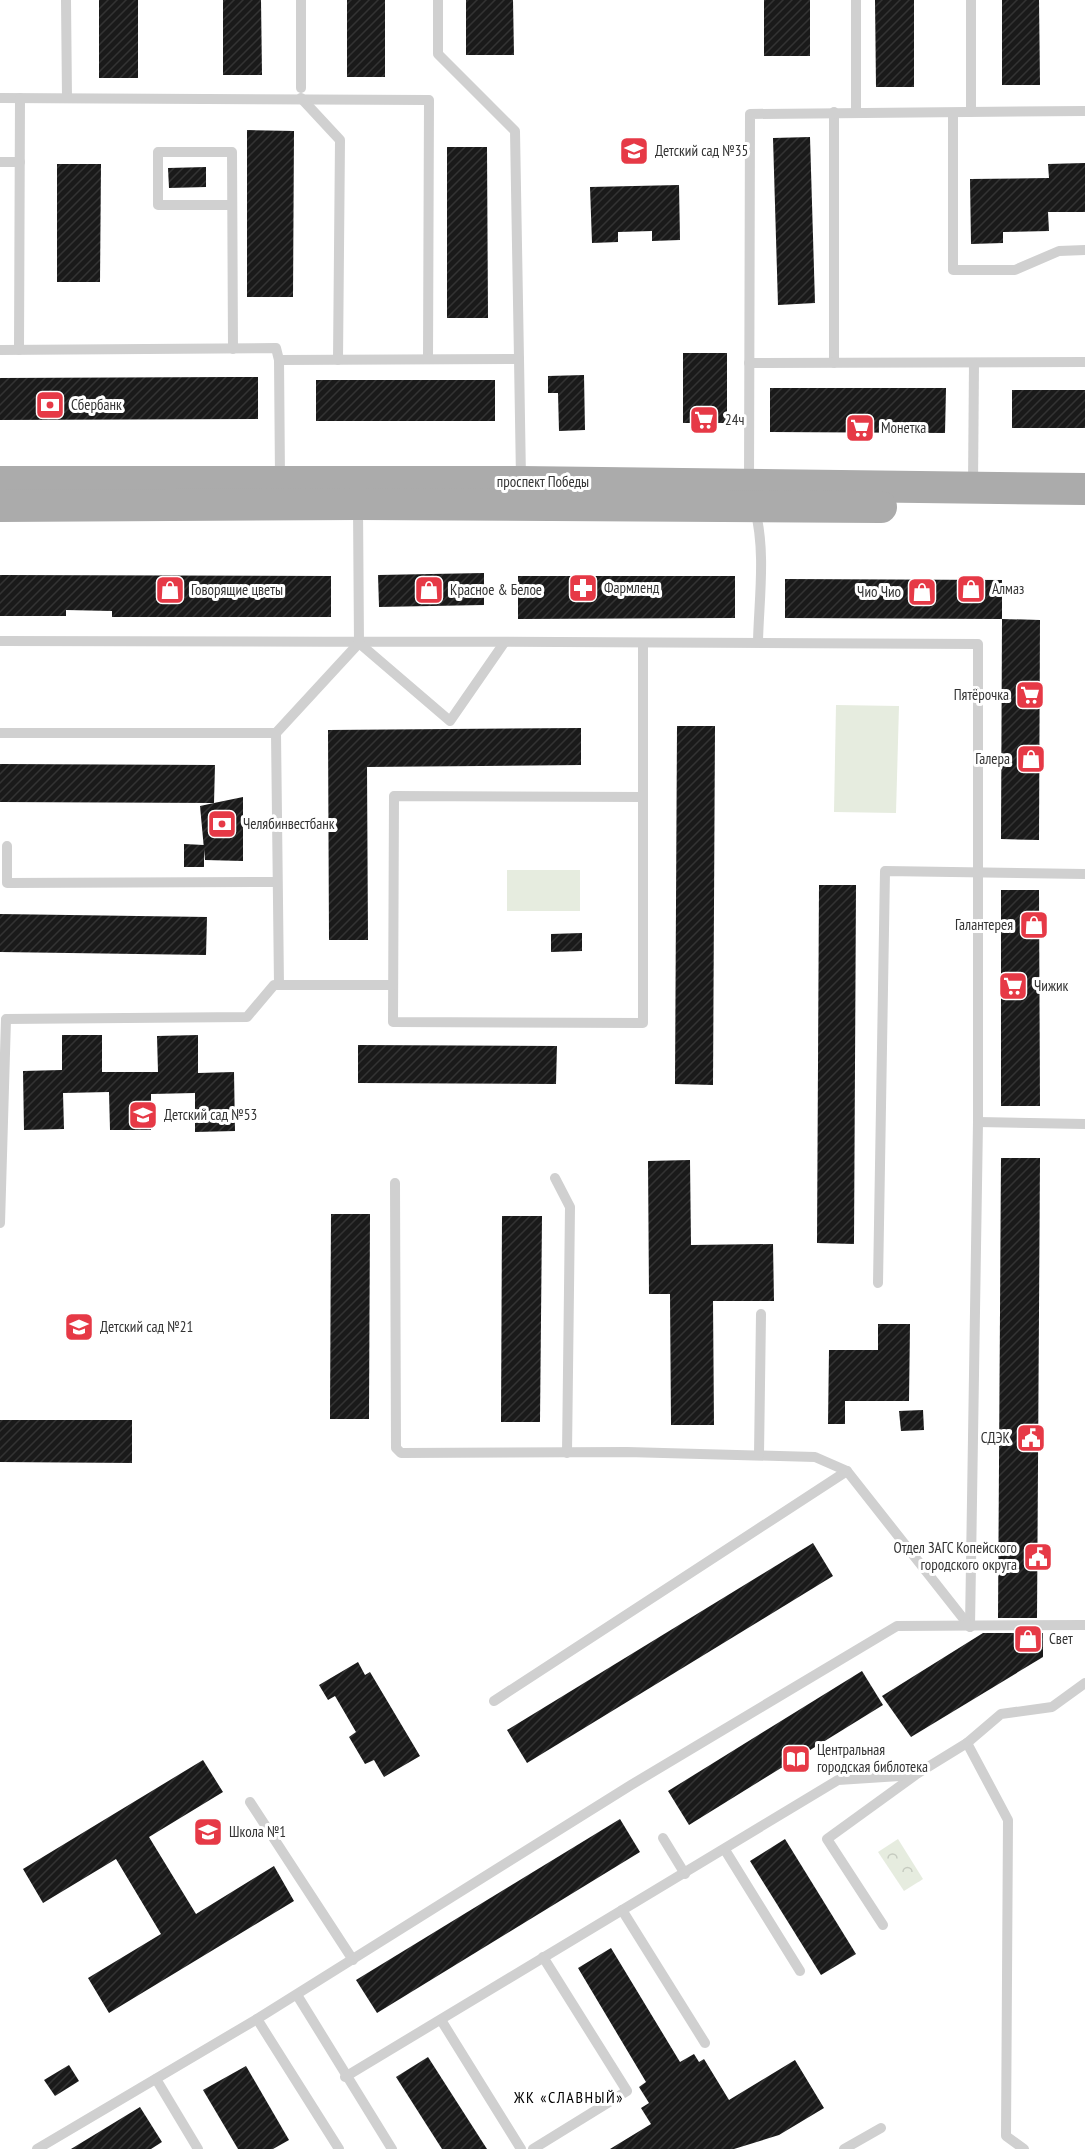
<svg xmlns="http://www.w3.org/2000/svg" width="1085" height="2149" font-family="'PT Sans Narrow',sans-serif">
  <defs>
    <pattern id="park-crowns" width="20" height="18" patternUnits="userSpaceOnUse" patternTransform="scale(1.5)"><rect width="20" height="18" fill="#e6ecdf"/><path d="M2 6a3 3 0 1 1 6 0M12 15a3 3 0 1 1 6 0" fill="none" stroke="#c6cbc0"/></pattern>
    <pattern id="building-hatch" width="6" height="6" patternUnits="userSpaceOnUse" patternTransform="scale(1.5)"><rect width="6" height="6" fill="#1a1a1a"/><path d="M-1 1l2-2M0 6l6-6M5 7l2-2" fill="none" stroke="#333"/></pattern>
  </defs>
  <rect width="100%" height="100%" fill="#fff"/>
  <path fill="url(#park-crowns)" d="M898,1839L923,1879L904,1891L878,1852Z"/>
  <g fill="#e6ecdf">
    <path d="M836,705L899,706L896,813L834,812Z"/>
    <rect x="507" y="870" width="73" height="41"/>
  </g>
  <g fill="url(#building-hatch)">
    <rect x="99" y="0" width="39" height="78"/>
    <path d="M223,0H261L262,75H223Z"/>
    <rect x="347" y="0" width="38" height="77"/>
    <path d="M466,0H513L514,55H466Z"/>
    <rect x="764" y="0" width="46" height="56"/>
    <path d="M875,0H914V87H876Z"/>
    <path d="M1002,0H1039L1040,85H1002Z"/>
    <path d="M247,130L294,131L293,297H247Z"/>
    <path d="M810,137L815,303L778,305L773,138Z"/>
    <path d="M447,147H487L488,318H447Z"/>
    <path d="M1085,163V212H1048L1049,231L1003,232V243L971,244L970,179L1049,178L1048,164Z"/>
    <path d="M57,164H101L100,282H57Z"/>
    <path d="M206,167V187L169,188L168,168Z"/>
    <path d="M679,185L680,240L652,241V231L618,232V242L592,243L590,187Z"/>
    <rect x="683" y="353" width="44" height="70"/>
    <path d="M584,375L585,430L559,431L558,393H548V376Z"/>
    <path d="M232,377H258V419L0,420V378Z"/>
    <rect x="316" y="380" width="179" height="41"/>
    <path d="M770,388H946L945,433L770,432Z"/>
    <rect x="1012" y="390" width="73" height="38"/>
    <path d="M484,573V605L379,607L378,575Z"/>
    <path d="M0,575L331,576V617H112V611L66,610V616H0Z"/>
    <path d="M518,576H735V618L518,619Z"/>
    <path d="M785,579L1002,580V619L785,618Z"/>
    <path d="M1002,619L1040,620L1039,840L1001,839Z"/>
    <path d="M677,726H715L713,1085L675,1084Z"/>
    <path d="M581,728V765L367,767L368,940H329L328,730Z"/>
    <path d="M0,764L215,765L214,803L243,797V861L205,860L200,806L214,803L0,802Z"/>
    <path d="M184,844L204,845V867H184Z"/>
    <path d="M819,885H856L854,1244L817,1243Z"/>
    <path d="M1001,890H1039L1040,1106H1001Z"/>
    <path d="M0,914L207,917L206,955L0,952Z"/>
    <path d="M582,933V951L551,952V934Z"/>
    <path d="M62,1035H102V1072H158L157,1036L198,1035V1073L234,1072L235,1131L195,1132V1093L151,1094V1130H110L109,1092L63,1093L64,1129L24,1130L23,1071L62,1070Z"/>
    <path d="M358,1045L557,1046L556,1084L358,1083Z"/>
    <path d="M1001,1158H1040L1037,1618H998Z"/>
    <path d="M690,1160L691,1245L773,1244L774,1301H713L714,1425H671L670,1294H649L648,1161Z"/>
    <path d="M331,1214H370L369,1419H330Z"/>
    <path d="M502,1216H542L540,1422H501Z"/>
    <path d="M878,1324H910L909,1401H845V1424H828L829,1350H878Z"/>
    <path d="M923,1410L924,1430L901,1431L899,1411Z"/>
    <path d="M0,1420H132V1463L0,1462Z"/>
    <path d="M813,1543L833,1576L527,1763L507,1730Z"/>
    <path d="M983,1633H1043V1657L911,1737L882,1696Z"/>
    <path d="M358,1662L365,1675L370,1672L420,1756L384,1777L374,1760L365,1764L349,1737L356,1732L335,1696L328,1700L319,1685Z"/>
    <path d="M862,1671L883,1705L689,1825L668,1791Z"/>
    <path d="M203,1760L223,1792L149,1837L196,1914L274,1866L294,1901L109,2013L88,1978L161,1934L116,1859L43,1903L23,1869Z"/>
    <path d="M620,1819L640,1852L377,2013L356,1980Z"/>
    <path d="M785,1839L856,1954L821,1975L750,1861Z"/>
    <path d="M611,1948L680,2062L694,2054L699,2062L704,2059L729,2100L795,2060L824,2108L779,2135L734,2149H610L651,2124L641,2108L649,2103L639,2087L646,2082L578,1968Z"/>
    <path d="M428,2057L487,2149H442L396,2077Z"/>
    <path d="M69,2065L79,2081L55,2096L44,2080Z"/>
    <path d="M246,2066L289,2140L273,2149H238L203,2090Z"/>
    <path d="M140,2107L162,2142L151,2149H71Z"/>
  </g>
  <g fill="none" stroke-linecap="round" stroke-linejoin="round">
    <g stroke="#d0d0d0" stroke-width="10">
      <path d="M66,0L67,98"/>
      <path d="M438,0V54L515,131L519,359"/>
      <path d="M856,0V111"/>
      <path d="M971,0V112"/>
      <path d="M301,88V0"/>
      <path d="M0,98L429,100L428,359"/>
      <path d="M301,98L340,140L338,360"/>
      <path d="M834,112V363"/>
      <path d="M953,113V270H1015L1059,251L1085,250"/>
      <path d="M0,162H20"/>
      <path d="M232,205H158V152H232L233,349"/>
      <path d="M0,350L276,348L279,360L519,359L521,479"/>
      <path d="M19,350L20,98"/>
      <path d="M279,360L280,478"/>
      <path d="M749,363L1085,362"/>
      <path d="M749,483L750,114L1085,111"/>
      <path d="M973,484L974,363"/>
      <path d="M755,510C766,551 759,600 758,641"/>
      <path d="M0,641C326,643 652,640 978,644V1122L970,1627"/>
      <path d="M359,643L450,721L504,643"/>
      <path d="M0,733H276"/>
      <path d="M643,797V1023L393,1022L394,796L643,797V644"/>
      <path d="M7,846V883L277,882"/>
      <path d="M279,985L276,733L359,643L358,507"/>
      <path d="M978,1122L1085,1124"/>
      <path d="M555,1178L570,1207L567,1453"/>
      <path d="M395,1183L396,1448L401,1453L627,1452L815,1457L847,1471L970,1627"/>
      <path d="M0,1223L6,1019L247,1017L274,985H393"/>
      <path d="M878,1283L885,871L1085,874"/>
      <path d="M759,1454L761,1314"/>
      <path d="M494,1701L847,1471"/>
      <path d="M967,1743L1008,1820L1006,2136L1024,2149"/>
      <path d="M250,1802L353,1960"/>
      <path d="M663,1838L685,1874"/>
      <path d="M725,1850L800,1971"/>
      <path d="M622,1910L705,2043"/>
      <path d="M883,1925L827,1839L914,1776"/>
      <path d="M297,1995L392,2149"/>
      <path d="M257,2019L339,2149"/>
      <path d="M441,2020L521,2149"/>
      <path d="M345,2077L838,1780L915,1775L967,1743L1001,1714L1052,1707L1085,1683"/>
      <path d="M156,2079L198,2149"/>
      <path d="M37,2149L257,2019L631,1785L897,1626L1085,1625"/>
      <path d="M533,2149L627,2091L543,1957"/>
      <path d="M844,2149L881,2128"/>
    </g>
    <g stroke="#ababab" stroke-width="32">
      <path d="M0,482H521L1085,489"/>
      <path d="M0,506L358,504L881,507"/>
    </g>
  </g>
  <defs>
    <g id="school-square" transform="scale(1.5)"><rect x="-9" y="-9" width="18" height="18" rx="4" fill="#e63946" stroke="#fff"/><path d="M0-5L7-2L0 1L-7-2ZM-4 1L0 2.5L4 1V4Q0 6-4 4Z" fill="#fff"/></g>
    <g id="bank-square" transform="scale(1.5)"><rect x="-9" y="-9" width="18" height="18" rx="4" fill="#e63946" stroke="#fff"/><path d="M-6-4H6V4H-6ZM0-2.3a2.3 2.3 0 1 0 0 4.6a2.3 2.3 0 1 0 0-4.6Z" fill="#fff"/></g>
    <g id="supermarket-square" transform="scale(1.5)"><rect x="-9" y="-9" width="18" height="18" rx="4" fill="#e63946" stroke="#fff"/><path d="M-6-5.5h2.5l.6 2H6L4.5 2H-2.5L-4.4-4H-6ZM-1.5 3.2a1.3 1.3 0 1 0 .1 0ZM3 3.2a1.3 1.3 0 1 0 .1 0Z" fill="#fff"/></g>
    <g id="pharmacy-square" transform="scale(1.5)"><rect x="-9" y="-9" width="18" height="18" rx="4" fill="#e63946" stroke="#fff"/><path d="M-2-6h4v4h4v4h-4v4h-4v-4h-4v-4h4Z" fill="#fff"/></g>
    <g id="shop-square" transform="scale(1.5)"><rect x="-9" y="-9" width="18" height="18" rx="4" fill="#e63946" stroke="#fff"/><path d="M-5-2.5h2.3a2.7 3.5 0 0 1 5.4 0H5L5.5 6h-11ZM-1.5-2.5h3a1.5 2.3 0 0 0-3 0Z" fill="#fff"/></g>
    <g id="civic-square" transform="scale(1.5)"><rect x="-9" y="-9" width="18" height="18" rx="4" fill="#e63946" stroke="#fff"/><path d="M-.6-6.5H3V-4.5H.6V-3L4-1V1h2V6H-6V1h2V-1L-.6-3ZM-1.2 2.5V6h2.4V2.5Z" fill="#fff"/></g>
    <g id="library-square" transform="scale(1.5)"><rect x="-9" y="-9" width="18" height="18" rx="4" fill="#e63946" stroke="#fff"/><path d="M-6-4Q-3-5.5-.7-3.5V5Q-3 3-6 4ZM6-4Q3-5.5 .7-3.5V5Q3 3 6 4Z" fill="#fff"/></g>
  </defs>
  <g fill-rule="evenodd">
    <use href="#school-square" x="634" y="151"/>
    <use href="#bank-square" x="50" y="405"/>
    <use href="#supermarket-square" x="704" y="420"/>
    <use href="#supermarket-square" x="860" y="428"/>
    <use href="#pharmacy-square" x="583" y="588"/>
    <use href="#shop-square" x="971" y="589"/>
    <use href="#shop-square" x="170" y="590"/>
    <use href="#shop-square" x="429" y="590"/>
    <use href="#shop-square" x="922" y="592"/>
    <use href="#supermarket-square" x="1030" y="695"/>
    <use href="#shop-square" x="1031" y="759"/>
    <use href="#bank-square" x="222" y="824"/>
    <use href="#shop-square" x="1034" y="925"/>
    <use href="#supermarket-square" x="1013" y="986"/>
    <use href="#school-square" x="143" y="1115"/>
    <use href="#school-square" x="79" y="1327"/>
    <use href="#civic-square" x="1031" y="1438"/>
    <use href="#civic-square" x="1038" y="1557"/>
    <use href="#shop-square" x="1028" y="1639"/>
    <use href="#library-square" x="796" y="1759"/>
    <use href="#school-square" x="208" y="1832"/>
  </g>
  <g text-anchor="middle" stroke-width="6" stroke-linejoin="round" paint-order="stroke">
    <g font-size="15" fill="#333" stroke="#fff" text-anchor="start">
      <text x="655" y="156">Детский сад №35</text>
      <text x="71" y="410">Сбербанк</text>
      <text x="725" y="425">24ч</text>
      <text x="881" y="433">Монетка</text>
      <text x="604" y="593">Фармленд</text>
      <text x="992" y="594">Алмаз</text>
      <text x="191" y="595">Говорящие цветы</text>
      <text x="450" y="595">Красное &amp; Белое</text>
      <text x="901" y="597" text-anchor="end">Чио Чио</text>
      <text x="1009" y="700" text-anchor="end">Пятёрочка</text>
      <text x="1010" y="764" text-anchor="end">Галера</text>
      <text x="243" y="829">Челябинвестбанк</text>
      <text x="1013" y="930" text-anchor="end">Галантерея</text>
      <text x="1034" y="991">Чижик</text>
      <text x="164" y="1120">Детский сад №53</text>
      <text x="100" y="1332">Детский сад №21</text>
      <text x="1010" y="1443" text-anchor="end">СДЭК</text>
      <text x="1017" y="1553" text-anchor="end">Отдел ЗАГС Копейского<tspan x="1017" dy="17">городского округа</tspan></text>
      <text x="1049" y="1644">Свет</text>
      <text x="817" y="1755">Центральная<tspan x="817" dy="17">городская библотека</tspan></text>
      <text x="229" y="1837">Школа №1</text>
    </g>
    <g font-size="15" fill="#333" stroke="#fff">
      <text x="543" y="487">проспект Победы</text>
    </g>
    <g font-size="16" letter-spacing="1.5" fill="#000" stroke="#fff">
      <text x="569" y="2103">ЖК «СЛАВНЫЙ»</text>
    </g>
  </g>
</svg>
